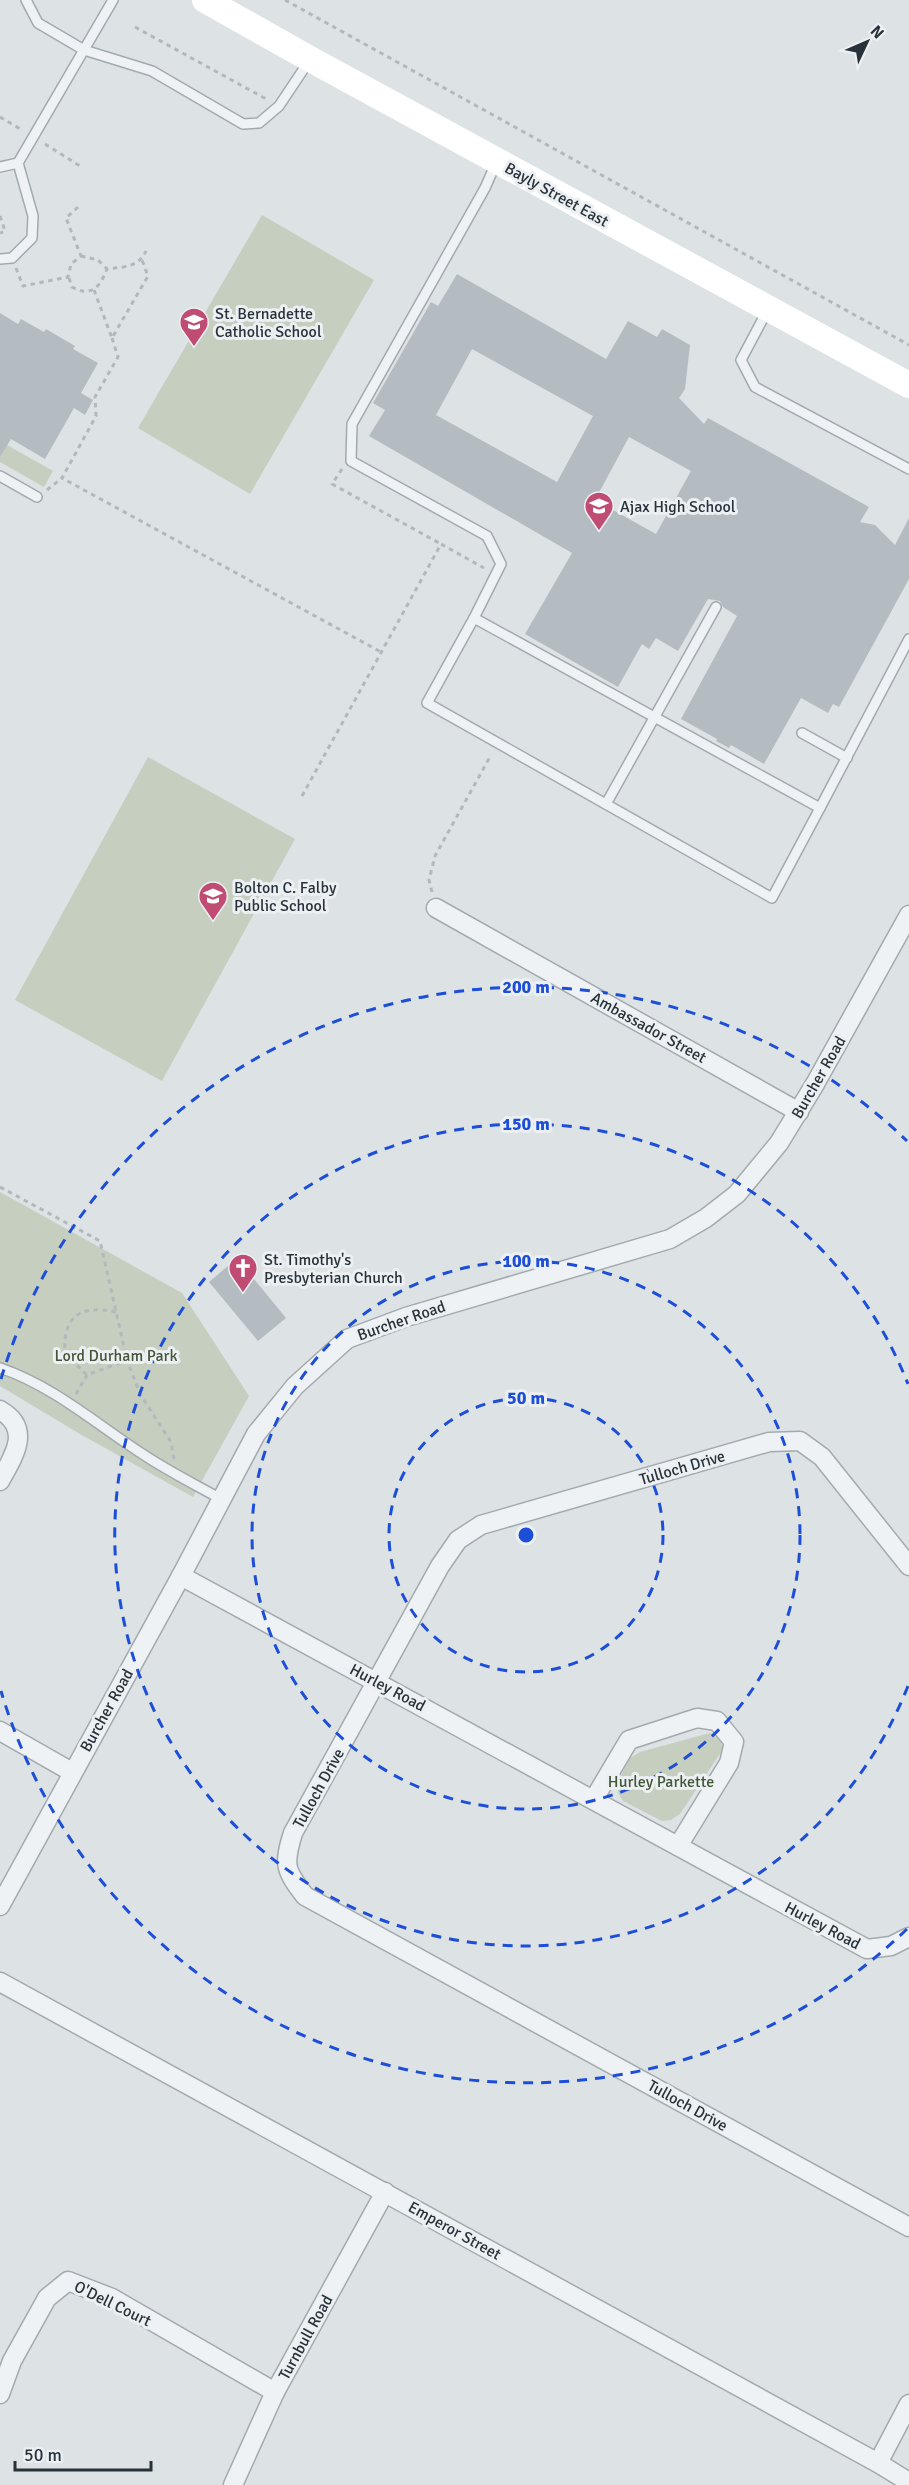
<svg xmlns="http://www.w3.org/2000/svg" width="909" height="2485" font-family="Signika,sans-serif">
  <rect width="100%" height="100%" fill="#dde2e5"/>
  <g fill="#c6cebf">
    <path d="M262,215L374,280L250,494L138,428Z"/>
    <path d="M7,445L53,471L44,487L0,462V457Z"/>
    <path d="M148,757L295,839L162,1081L15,1000Z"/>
    <path d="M0,1192L182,1293L249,1396L193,1497L80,1434L0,1386Z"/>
    <path d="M710,1733L720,1739L723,1749L680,1814L671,1820L662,1821L623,1801L618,1792V1781L630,1758L640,1752Z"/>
  </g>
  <g fill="#b5bcc1" fill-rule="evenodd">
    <path d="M457,274L606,359L628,321L657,337L662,329L690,345L685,389L679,398L704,424L708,418L869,507L860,522L875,525L895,545L909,518V579L839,707L833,704L828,713L801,698L764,764L731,745L729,748L716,741L717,739L681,719L737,616L723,607L720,601L708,599L678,651L656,638L649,649L642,644L618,687L525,634L572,553L369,436L385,410L373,403L431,302L438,306ZM472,349L593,416L557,482L436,415ZM629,437L691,471L656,534L595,500Z"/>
    <path d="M0,313L18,324L21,319L44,332L46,329L75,346L73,349L98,363L81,393L93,400L85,415L74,408L45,459L11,439L0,457Z"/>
    <path d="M242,1254L254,1268L249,1273L286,1318L258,1341L209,1282Z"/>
  </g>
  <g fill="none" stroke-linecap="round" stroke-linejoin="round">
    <g stroke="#a3aaae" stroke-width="12">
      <g id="service">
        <path d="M26,0L38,23L84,50L152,71L243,124L259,123L279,106L309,61"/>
        <path d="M496,163L485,188L352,424L351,461L487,536L501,564L474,618L820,808L909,639"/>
        <path d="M0,167L18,163"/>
        <path d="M0,259L12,258L32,238L33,216L18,163L113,0"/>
        <path d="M767,311L741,360L755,387L909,469"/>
        <path d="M0,476L37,497"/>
        <path d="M474,618L427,703L772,898L820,808"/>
        <path d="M802,733L847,758"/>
        <path d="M606,804L716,607"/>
        <path d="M0,1368C53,1386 95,1423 141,1453C166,1470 194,1484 221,1499"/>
      </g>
    </g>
    <g stroke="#a3aaae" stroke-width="21">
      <g id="minor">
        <path d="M436,908L799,1112"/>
        <path d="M0,1410C33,1429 13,1457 0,1481"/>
        <path d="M909,1566L822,1457L800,1441L769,1442L481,1525L458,1540L440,1566L293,1833C283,1865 285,1870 305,1896L909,2227"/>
        <path d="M181,1576L867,1949L891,1946L909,1937"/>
        <path d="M0,1731L72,1772"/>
        <path d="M594,1799L629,1740L697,1718L717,1721L734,1742L729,1763L678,1846"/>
        <path d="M0,1906L181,1576L256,1434L295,1386L347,1339L406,1317L670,1239L706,1218L737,1194L779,1143L815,1084L909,915"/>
        <path d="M0,1982L878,2463L909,2482"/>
        <path d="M0,2394L12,2361L47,2298L68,2281L112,2298L275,2392"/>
        <path d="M878,2463L909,2404"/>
        <path d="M233,2485L275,2392L385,2192"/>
      </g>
    </g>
    <g stroke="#b3b8bc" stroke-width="3" stroke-dasharray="4.5 4.5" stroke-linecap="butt">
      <path d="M285,0L909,345"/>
      <path d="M135,27L268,100"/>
      <path d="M0,117L22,130"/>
      <path d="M45,144L80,166"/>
      <path d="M0,216L5,231L0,233"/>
      <path d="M81,256L98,260L107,269C124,267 139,267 146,251"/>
      <path d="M16,268L23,286L68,277L71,264L81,256L66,218L78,207"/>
      <path d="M69,278L72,287C91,298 100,287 107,269"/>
      <path d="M94,290L112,338L148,276L142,260"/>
      <path d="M112,338L118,357L95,397L96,416L62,478L381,652"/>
      <path d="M342,469L332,484L441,544"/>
      <path d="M47,490L62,478"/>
      <path d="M302,796L441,544L484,568"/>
      <path d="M432,892L429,880L435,856L491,755"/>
      <path d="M0,1187L100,1241L127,1360L140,1394L171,1442L174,1459"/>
      <path d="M116,1312C80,1304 62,1317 65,1354L87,1375L127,1360"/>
      <path d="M76,1394L87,1375"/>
    </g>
    <use href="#service" stroke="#eff2f4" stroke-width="9"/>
    <use href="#minor" stroke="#eff2f4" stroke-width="18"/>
    <path stroke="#fff" stroke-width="26" d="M205,0L310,59L909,385"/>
  </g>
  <g fill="none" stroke="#1d4ed8" stroke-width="3" stroke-dasharray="10 8">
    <circle cx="526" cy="1535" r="137"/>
    <circle cx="526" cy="1535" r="274"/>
    <path d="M908 1686A411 411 0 1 1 908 1384"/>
    <path d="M907 1929A548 548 0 0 1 1 1691M1 1379A548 548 0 0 1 907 1141"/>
  </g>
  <defs>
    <g id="school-pin" transform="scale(1.5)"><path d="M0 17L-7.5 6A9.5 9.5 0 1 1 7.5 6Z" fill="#c04c73" stroke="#ecf0f3"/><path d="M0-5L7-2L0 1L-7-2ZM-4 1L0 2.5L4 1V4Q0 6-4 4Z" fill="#fff"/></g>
    <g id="church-pin" transform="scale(1.5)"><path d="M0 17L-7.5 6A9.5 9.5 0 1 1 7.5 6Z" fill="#c04c73" stroke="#ecf0f3"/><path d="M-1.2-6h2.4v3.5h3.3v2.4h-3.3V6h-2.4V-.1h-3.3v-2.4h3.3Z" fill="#fff"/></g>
  </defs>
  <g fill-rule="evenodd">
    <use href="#school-pin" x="194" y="322"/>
    <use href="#school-pin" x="599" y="506"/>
    <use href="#school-pin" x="213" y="896"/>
    <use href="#church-pin" x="243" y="1268"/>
  </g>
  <g text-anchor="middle" stroke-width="6" stroke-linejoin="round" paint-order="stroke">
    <g font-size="16" fill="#28323a" stroke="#ecf0f3">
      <text transform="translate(557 194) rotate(29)" y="6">Bayly Street East</text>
      <text transform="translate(649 1027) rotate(29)" y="6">Ambassador Street</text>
      <text transform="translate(818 1077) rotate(-60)" y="6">Burcher Road</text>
      <text transform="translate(401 1320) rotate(-19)" y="6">Burcher Road</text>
      <text transform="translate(682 1467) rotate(-16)" y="6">Tulloch Drive</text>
      <text transform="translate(388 1687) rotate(28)" y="6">Hurley Road</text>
      <text transform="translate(106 1710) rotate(-61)" y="6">Burcher Road</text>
      <text transform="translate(318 1788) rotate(-61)" y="6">Tulloch Drive</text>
      <text transform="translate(823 1925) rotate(28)" y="6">Hurley Road</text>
      <text transform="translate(688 2105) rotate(29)" y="6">Tulloch Drive</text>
      <text transform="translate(455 2230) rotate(29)" y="6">Emperor Street</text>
      <text transform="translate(113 2303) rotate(26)" y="6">O'Dell Court</text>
      <text transform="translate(305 2337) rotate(-61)" y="6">Turnbull Road</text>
    </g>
    <g font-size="16" fill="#28323a" stroke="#ecf0f3" text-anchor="start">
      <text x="215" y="319">St. Bernadette<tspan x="215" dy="18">Catholic School</tspan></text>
      <text x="620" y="512">Ajax High School</text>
      <text x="234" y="893">Bolton C. Falby<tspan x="234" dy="18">Public School</tspan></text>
      <text x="264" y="1265">St. Timothy's<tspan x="264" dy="18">Presbyterian Church</tspan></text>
    </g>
    <g font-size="16" fill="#425537" stroke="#ecf0f3">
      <text x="116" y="1361">Lord Durham Park</text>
      <text x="661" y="1787">Hurley Parkette</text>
    </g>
  </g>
  <circle cx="526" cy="1535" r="9" fill="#1d4ed8" stroke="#ecf0f3" stroke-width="3"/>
  <g font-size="18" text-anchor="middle" font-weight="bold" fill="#1d4ed8" stroke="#ecf0f3" stroke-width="6" stroke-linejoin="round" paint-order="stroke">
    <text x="526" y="993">200 m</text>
    <text x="526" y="1130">150 m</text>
    <text x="526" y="1267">100 m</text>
    <text x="526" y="1404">50 m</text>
  </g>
  <g transform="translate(867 42) rotate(46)" stroke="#ecf0f3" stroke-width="4.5" paint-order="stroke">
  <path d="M0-4.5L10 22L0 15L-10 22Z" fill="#28323a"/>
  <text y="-9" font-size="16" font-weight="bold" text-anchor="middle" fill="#28323a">N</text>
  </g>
  <path d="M15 2461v9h136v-9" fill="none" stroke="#28323a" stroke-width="3"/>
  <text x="24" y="2461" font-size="18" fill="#28323a" stroke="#ecf0f3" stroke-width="4.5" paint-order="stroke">50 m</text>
</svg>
